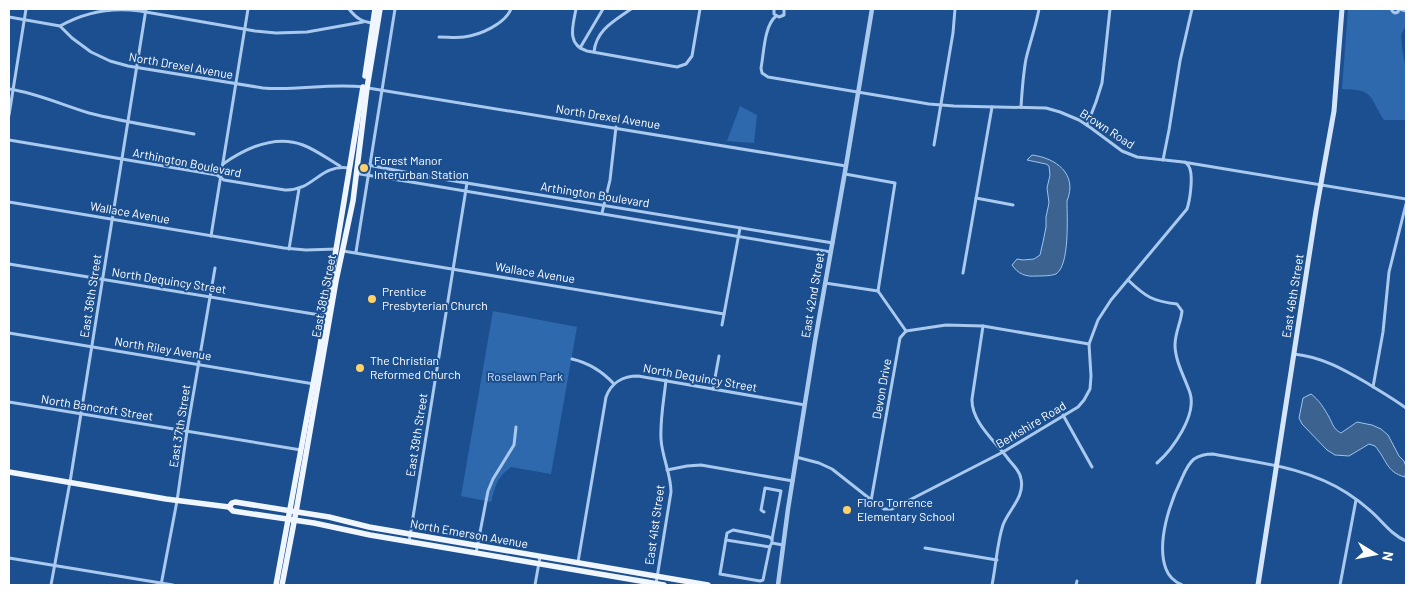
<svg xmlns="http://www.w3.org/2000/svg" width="1415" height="594" font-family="Barlow,sans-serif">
  <rect width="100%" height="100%" fill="#1b4f8f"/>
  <g fill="#2e69ad">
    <path d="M1348,9H1406V25L1401,35L1402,48L1405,64L1406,65V120H1384C1368,95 1375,90 1342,89Z"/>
    <path d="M740,106L757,115L754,143L727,141Z"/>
    <path d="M493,311L577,327L551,474L511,467C497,477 495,487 491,502L461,496Z"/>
  </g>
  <g fill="#3c6290" stroke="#9cc4f0">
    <path d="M1032,155C1056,158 1078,174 1067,201C1067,217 1070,265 1056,274C1051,276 1042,276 1036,276C1026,277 1018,274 1012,265L1017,259L1023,260L1034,259L1040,255L1043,242L1046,227V217L1049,203L1047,188L1050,175L1049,166L1046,164L1027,160Z"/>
    <path d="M1311,394C1319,400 1324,408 1329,417C1333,424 1333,429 1341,433L1357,422L1372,425L1381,429L1388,435L1399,456L1404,461L1406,467L1405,477C1386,472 1387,460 1375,446L1369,444L1349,456L1335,455L1327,450L1302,424L1299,418L1303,398Z"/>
  </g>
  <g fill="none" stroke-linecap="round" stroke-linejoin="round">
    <g stroke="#a9c9ee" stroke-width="3">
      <path d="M349,9C356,18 362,22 373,23"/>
      <path d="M576,9C573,25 566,45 587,51L677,67L686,64L692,56L700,9"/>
      <path d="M774,9V14L779,17L784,15V9"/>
      <path d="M1391,9L1393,12L1395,13L1398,12L1399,9"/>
      <path d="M1399,9L1406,11"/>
      <path d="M776,16C764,26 764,53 761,68L762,73L768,77L929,104L954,106L1046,108L1060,112L1079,120L1091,128L1122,151L1137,157L1183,162L1406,199"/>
      <path d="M9,17L60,26L72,38L91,52L110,61L128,66L263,88C296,91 329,83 363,87"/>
      <path d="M60,26C85,12 112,7 140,11L255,31L276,33L307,32L363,22"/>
      <path d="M439,37C448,37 456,38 464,37C480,35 505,24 511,9"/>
      <path d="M580,48L603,9"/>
      <path d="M594,52C596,30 614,21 631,9"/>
      <path d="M368,88L846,166"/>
      <path d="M9,89C37,93 62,105 89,113C124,122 159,127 194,134"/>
      <path d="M1021,107C1022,91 1023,75 1026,59C1030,42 1036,26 1039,9"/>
      <path d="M9,115L26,9"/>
      <path d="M1087,125L1096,102L1102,83L1110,9"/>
      <path d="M9,140L217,175L224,180L285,190C314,191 319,164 349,168"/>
      <path d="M934,145L953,33L955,9"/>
      <path d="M1163,160L1169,130L1180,61L1192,9"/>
      <path d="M223,164C246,148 275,134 303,145C316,150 328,159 340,166"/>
      <path d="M358,169L362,165H368L436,178L833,243"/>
      <path d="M358,169L360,174L411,182L831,252"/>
      <path d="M845,174L895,183L878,291"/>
      <path d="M976,198L1013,205"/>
      <path d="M9,202L284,248L306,250L337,249"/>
      <path d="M602,213L610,180L616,127"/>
      <path d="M211,236L248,9"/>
      <path d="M289,249L299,189"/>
      <path d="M343,251L724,314"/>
      <path d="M356,252L395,9"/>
      <path d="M9,264L326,316"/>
      <path d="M963,273L992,107"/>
      <path d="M1128,280C1146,297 1152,301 1177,304L1182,311C1181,322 1175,333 1175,345C1175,361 1185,378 1190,393C1197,415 1173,449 1157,463"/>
      <path d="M825,283L878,291"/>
      <path d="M878,291L906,331"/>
      <path d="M722,325L740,228"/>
      <path d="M983,326L972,399C971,422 996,442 1009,460C1014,466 1020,471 1021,479C1025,497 1009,509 1003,525C997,543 996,566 992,585"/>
      <path d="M906,331L946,325L983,326L1089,344"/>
      <path d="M9,333L314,384"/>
      <path d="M1294,354C1322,357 1343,369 1367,383C1380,391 1394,399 1406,408"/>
      <path d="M572,359C589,363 602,371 614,384"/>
      <path d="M1373,387L1383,332L1389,272L1406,204"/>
      <path d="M713,389L719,356"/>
      <path d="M9,402L301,450"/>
      <path d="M1063,415L1092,467"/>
      <path d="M796,457L819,463L832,469L879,506L884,509H892L1003,452L1078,407L1084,400L1090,389L1091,376L1089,344L1098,320L1111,300L1187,209C1190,200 1193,178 1190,169C1189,165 1188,165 1185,162"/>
      <path d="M667,470L687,466L701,465L793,481"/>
      <path d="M871,501L900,338L906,331"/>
      <path d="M764,512L761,510L765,488L781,491L772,539"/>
      <path d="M733,530L769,537L772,539V543L770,546L763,580L760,581L720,574L727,533Z"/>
      <path d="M726,540L770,547"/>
      <path d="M409,542L467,183"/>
      <path d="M772,543L783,545"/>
      <path d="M925,548L997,560"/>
      <path d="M476,553L488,491L493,479L514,445L516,427"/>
      <path d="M9,558L173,585"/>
      <path d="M578,562L606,397C611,383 623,376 638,376L805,405"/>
      <path d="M656,584L671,492C671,474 662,457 661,439C660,419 664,399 666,380"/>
      <path d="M51,585L70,482L146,9"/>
      <path d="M161,585L177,501L187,431L215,268"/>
      <path d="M535,585L540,557"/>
      <path d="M1076,585L1077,581"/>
      <path d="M1182,585C1175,582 1169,577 1166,569C1156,543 1170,502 1182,478C1185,471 1188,464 1194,459C1200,455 1206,454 1213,454C1259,463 1307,467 1347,493C1358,500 1368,508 1377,517C1386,526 1394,536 1406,541"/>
      <path d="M1340,585L1356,500"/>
    </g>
    <path stroke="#a9c9ee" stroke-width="4.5" d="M778,585L788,509L815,341L846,166L872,9"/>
    <path stroke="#d6e6fa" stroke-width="5" d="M1258,585L1316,211L1334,111L1342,9"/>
    <g stroke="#f0f6ff" stroke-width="5.5">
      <path d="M365,76L375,9"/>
      <path d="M9,472L166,499L229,507L233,511L314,523L370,535L664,585"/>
      <path d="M229,507L232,503L235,502L329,517L369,527L708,585"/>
      <path d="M276,585L319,352L363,87"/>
      <path d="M282,585L296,512L336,281L353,201L367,88L380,9"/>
    </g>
  </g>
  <g fill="#ffd166" stroke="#1b4f8f" stroke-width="2">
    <circle cx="364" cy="168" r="5"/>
    <circle cx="372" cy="299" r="5"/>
    <circle cx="360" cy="368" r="5"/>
    <circle cx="847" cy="510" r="5"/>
  </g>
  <g text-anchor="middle" stroke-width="4" stroke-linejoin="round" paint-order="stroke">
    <g font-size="12" fill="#fff" stroke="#1b4f8f">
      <text transform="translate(181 66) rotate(10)" y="4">North Drexel Avenue</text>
      <text transform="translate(608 117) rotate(9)" y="4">North Drexel Avenue</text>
      <text transform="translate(1107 129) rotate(33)" y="4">Brown Road</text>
      <text transform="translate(187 163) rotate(11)" y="4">Arthington Boulevard</text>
      <text transform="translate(595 195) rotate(9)" y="4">Arthington Boulevard</text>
      <text transform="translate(130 213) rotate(10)" y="4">Wallace Avenue</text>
      <text transform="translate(535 273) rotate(9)" y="4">Wallace Avenue</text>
      <text transform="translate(169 281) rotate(9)" y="4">North Dequincy Street</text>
      <text transform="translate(813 295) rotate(-80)" y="4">East 42nd Street</text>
      <text transform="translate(91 296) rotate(-81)" y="4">East 36th Street</text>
      <text transform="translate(324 296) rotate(-79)" y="4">East 38th Street</text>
      <text transform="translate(1293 296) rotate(-81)" y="4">East 46th Street</text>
      <text transform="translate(163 349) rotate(9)" y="4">North Riley Avenue</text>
      <text transform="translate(700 378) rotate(10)" y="4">North Dequincy Street</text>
      <text transform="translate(882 389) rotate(-80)" y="4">Devon Drive</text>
      <text transform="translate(97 408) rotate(9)" y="4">North Bancroft Street</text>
      <text transform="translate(1031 425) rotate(-31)" y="4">Berkshire Road</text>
      <text transform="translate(180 426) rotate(-81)" y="4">East 37th Street</text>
      <text transform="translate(417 435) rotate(-81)" y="4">East 39th Street</text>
      <text transform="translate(655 525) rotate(-82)" y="4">East 41st Street</text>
      <text transform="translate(469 534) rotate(10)" y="4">North Emerson Avenue</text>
    </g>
    <g font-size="12" fill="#fff" stroke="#1b4f8f" text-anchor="start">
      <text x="374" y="165">Forest Manor<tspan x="374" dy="14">Interurban Station</tspan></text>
      <text x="382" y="296">Prentice<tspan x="382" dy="14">Presbyterian Church</tspan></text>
      <text x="370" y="365">The Christian<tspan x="370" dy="14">Reformed Church</tspan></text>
      <text x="857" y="507">Floro Torrence<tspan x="857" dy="14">Elementary School</tspan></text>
    </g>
    <g font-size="12" fill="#cfe3fa" stroke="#1b4f8f">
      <text x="525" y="381">Roselawn Park</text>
    </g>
  </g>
  <rect width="1415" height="594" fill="none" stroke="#ffffff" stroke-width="20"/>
  <g transform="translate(1375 554) rotate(100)" stroke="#1b4f8f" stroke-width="4" paint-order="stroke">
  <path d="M0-4L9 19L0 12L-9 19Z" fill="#ffffff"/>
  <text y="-8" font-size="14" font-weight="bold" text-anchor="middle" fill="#ffffff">N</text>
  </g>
</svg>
